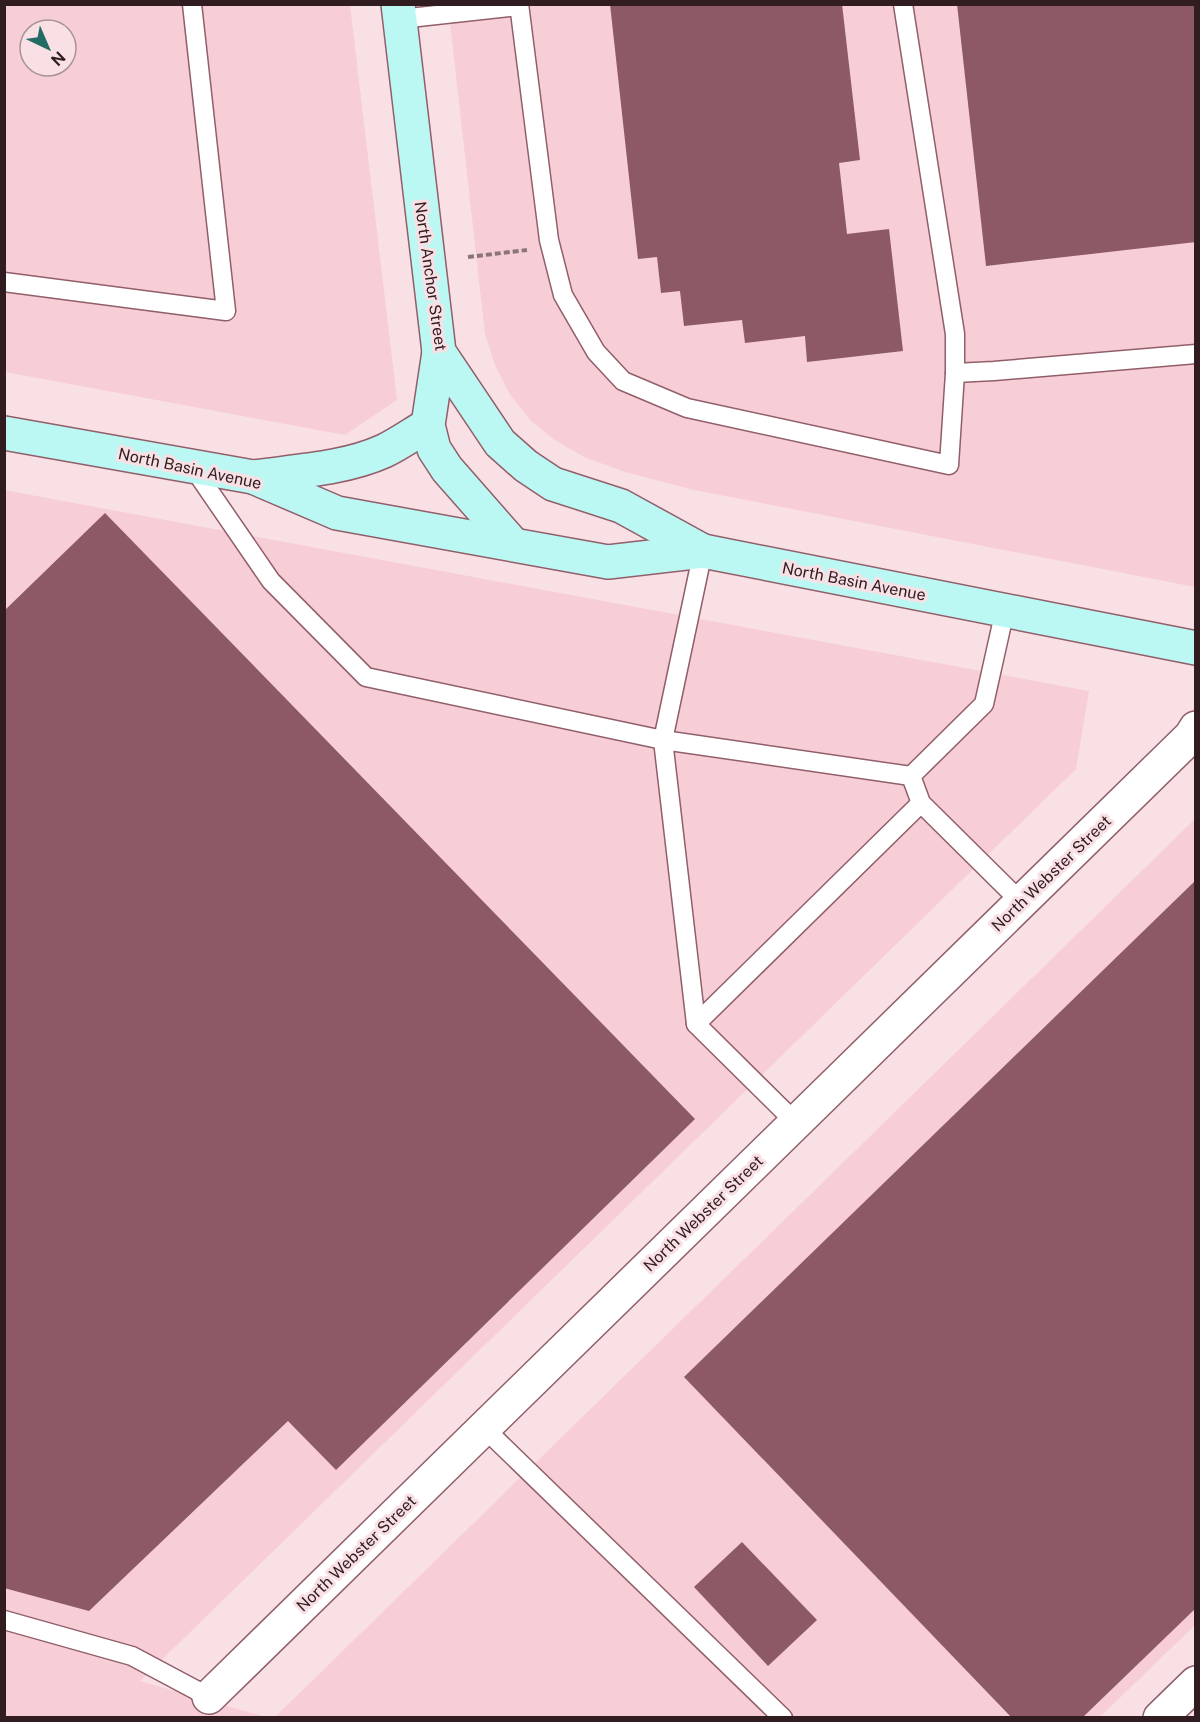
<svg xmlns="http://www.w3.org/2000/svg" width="1200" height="1722" font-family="'Public Sans',sans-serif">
  <rect width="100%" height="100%" fill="#f9e0e5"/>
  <g fill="#f7ced6" fill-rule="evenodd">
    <path d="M4,5H350L397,400L345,435L5,372ZM30,30H66V66H30Z"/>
    <path d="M448,5H1195V587L694,490L625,472L584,457L553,439L530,420L509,393L495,365L485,334Z"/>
    <path d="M4,490L1089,691L1076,769L140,1681L266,1717H5Z"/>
    <path d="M1195,819V1625L1100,1717L274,1718Z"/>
  </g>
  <g fill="#8c5964">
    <path d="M610,4H842L860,160L839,163L847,234L889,229L903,351L807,362L805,336L745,343L742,320L684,326L680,291L661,293L657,257L638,259Z"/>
    <path d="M957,4H1196V242L986,266Z"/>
    <path d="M105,513L695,1119L336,1470L288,1421L89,1611L4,1588V611Z"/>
    <path d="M1196,880V1608L1082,1718H1012L684,1377Z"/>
    <path d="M742,1542L817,1620L768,1666L694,1587Z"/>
  </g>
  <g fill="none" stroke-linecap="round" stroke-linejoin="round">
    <g stroke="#915e69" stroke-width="21">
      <g id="lane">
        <path d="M519,4L549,240L563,295L596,352L623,381L687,408L949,465L955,373V334L903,4"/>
        <path d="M400,19L519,6"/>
        <path d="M4,282L226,311L192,4"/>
        <path d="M955,373L994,371L1196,354"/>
        <path d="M192,466L271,581L366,677L663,740L911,776"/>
        <path d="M703,551L663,740L696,1024L796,1123"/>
        <path d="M1005,610L984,704L911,776L921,803L1021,902"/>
        <path d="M696,1024L921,803"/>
        <path d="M484,1428L783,1718"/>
        <path d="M4,1620L132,1656L209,1697"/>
      </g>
    </g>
    <g stroke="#915e69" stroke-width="36">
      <g id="street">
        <path d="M209,1697L1191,736L1196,728"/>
        <path d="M1160,1718L1196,1683"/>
      </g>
    </g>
    <g stroke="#915e69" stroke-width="36">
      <g id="secondary">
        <path d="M398,4L439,352L500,443L526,466L553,484L621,506L703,551"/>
        <path d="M439,352L428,425L434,449L447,469L512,543"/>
        <path d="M4,433L253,477L337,513L608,562L703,551L1196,648"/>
        <path d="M253,477C296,471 344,469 384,451C399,444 414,433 428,425"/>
      </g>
    </g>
    <path stroke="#8c757a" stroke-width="4" stroke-dasharray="6 3" stroke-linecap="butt" d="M468,257L527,250"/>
    <use href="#lane" stroke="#fff" stroke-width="18"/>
    <use href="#street" stroke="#fff" stroke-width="33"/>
    <use href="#secondary" stroke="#bcf8f3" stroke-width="33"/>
  </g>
  <g text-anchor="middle" stroke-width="6" stroke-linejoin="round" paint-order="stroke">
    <g font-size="16" fill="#311c20" stroke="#f9e0e5">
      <text transform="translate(431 276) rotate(82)" y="6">North Anchor Street</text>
      <text transform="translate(190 468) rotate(12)" y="6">North Basin Avenue</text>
      <text transform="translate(854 581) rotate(11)" y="6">North Basin Avenue</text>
      <text transform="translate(1051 873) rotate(-44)" y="6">North Webster Street</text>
      <text transform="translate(703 1213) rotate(-44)" y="6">North Webster Street</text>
      <text transform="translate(356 1553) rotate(-44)" y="6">North Webster Street</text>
    </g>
  </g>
  <rect width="1200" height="1722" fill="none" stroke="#311c20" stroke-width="12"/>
  <g transform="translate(48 48) rotate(136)"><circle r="28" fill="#f9e0e5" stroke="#a99296" stroke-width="1.5"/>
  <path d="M0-4.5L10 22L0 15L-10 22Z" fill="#236c65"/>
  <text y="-9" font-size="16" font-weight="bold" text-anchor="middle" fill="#311c20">N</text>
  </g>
</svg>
